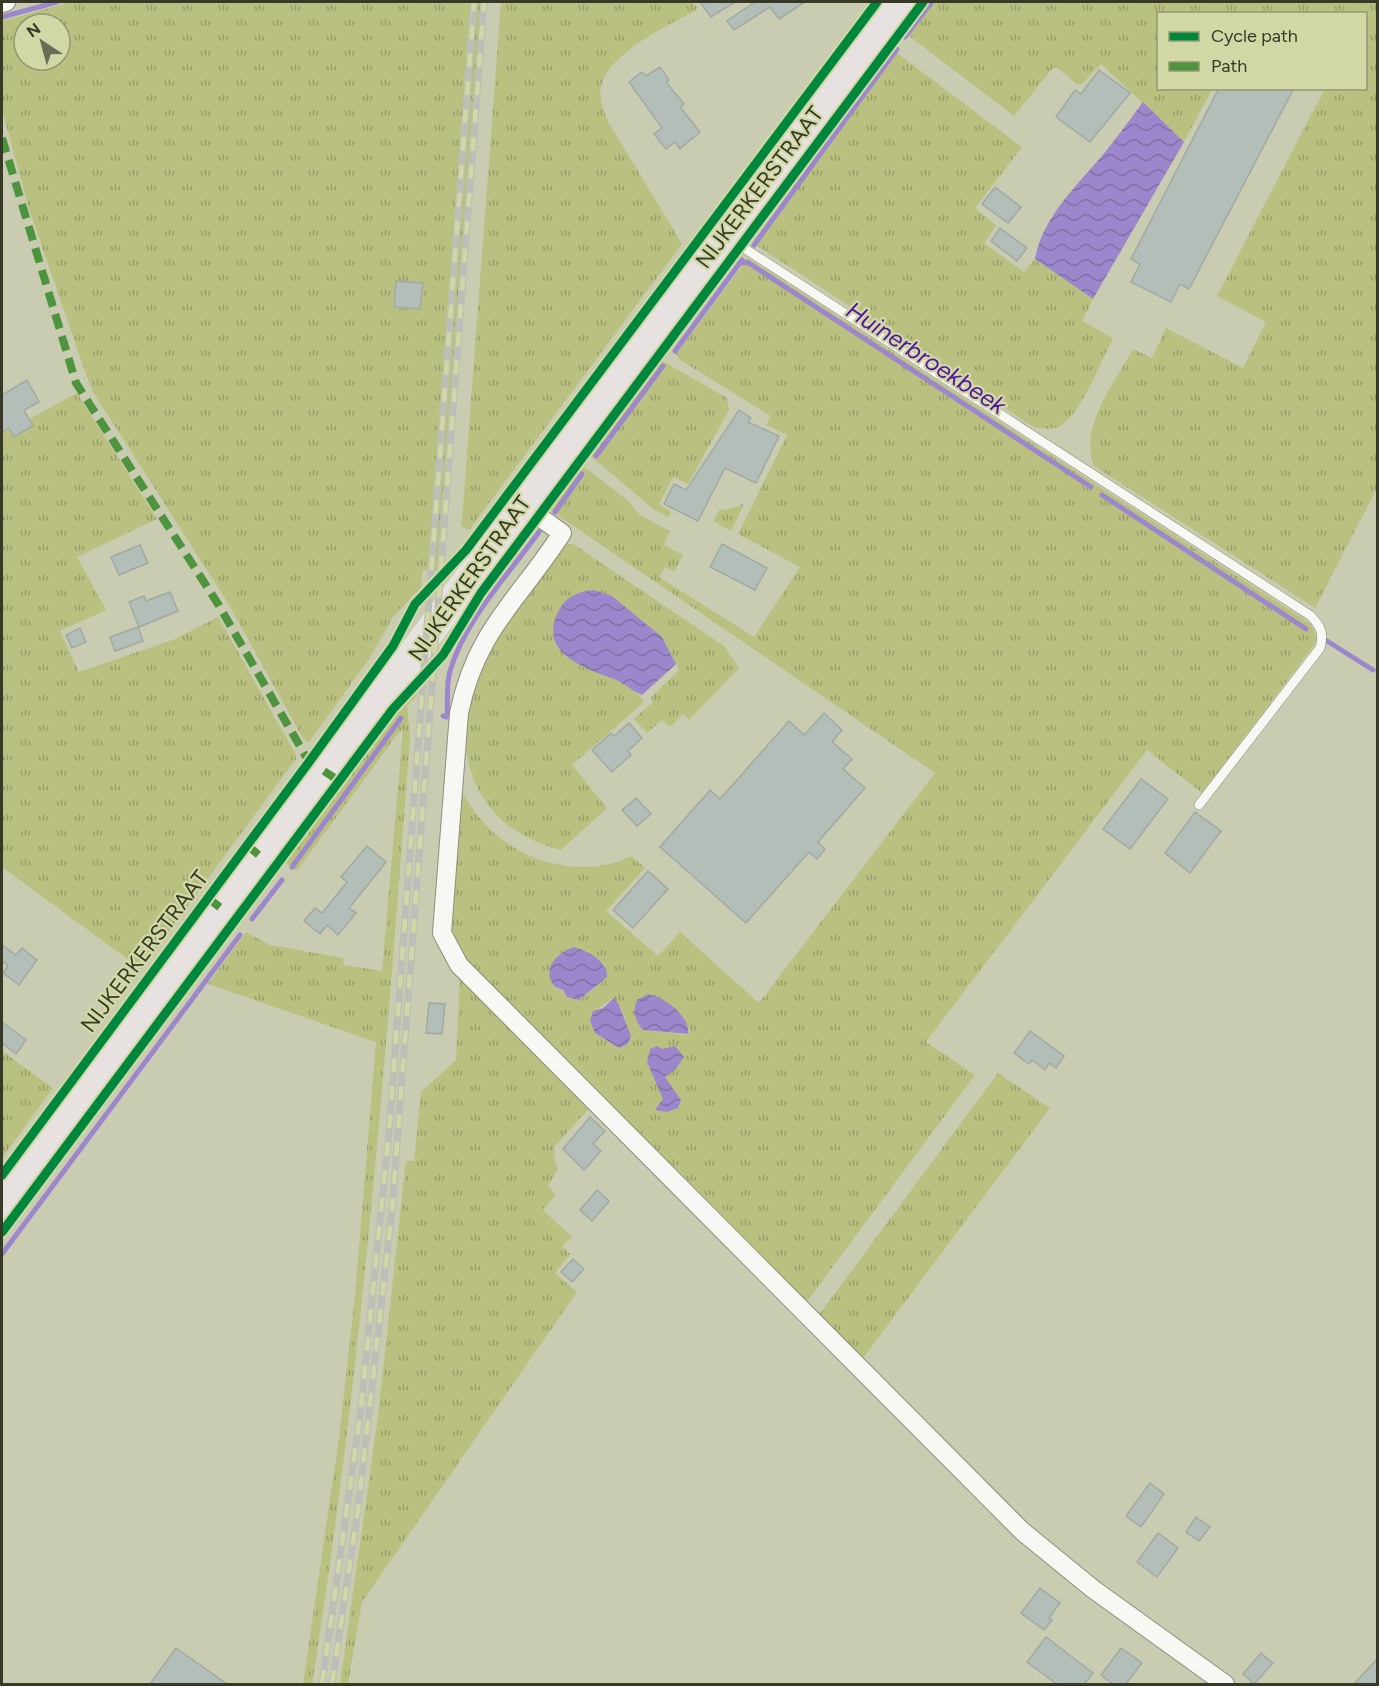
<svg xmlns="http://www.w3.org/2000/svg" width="1379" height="1686" font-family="Figtree,sans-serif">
  <defs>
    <pattern id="grass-tufts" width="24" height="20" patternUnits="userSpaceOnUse" patternTransform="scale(1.5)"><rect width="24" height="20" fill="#bac180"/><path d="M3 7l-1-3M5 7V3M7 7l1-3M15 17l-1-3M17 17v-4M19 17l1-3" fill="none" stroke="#989e69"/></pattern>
    <pattern id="water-waves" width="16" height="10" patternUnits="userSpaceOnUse" patternTransform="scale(1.5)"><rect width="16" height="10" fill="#9d87cc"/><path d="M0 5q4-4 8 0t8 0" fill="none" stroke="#816fa5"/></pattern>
  </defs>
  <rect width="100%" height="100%" fill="#c9ccb1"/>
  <g fill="url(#grass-tufts)" fill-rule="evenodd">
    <path d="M71,2H481L437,572L423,570L421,587L393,617L369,659L309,742L304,740L228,603L93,392L87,377L29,209L2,110V21ZM24,24H60V60H24Z"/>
    <path d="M501,2H693L698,9C670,25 613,50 602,83C597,97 604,111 609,123L682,244L469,530L461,526L462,520Z"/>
    <path d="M935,2H1377V488L1315,608L1094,466C1079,426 1114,384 1133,349L1152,358L1166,328L1243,368L1266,322L1217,296L1324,90L1322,89L1366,88V14H1158V88L1212,89L1184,142L1101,64L1082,84H1077L1056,67L1052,69L1014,116L909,36Z"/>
    <path d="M897,53L1022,147L975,208L996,225L984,243L1024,272L1035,259L1093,299L1082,321L1113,338C1101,361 1081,416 1058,427C1052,430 1042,428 1035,428L756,245Z"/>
    <path d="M748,258L1311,624L1317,638L1315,644L1202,793L1147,750L926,1042L975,1075L805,1304L464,964L448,935L459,787C467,800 475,814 486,825C521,863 584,880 631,856L645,868L606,911L658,956L680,932L759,1003L935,773L550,510L577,471L584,468L589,470L628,501L640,515L670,531L664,545L683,555L674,572L665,567L659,577L754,637L800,567L738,534L787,435L766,425L771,416L680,360L676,354ZM585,950L605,964L601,983L579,1000L555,987ZM654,996C671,1005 682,1014 690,1031L687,1035L643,1030ZM613,998L621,1008L631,1036L628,1044L619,1048L595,1033L598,1009Z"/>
    <path d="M659,359L727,398L729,410L688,484L673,477L659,504L671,512L668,517L652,508L587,453Z"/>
    <path d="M77,393L157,519L77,557L106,610L60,631L79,672L175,639L218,617L295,753L296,759L141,969L2,867V434Z"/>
    <path d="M742,504L744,505L731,531L713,521L719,510L731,509Z"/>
    <path d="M567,544H573L724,646L739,668L689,720L683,714L670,727L662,720L647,733L634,719L653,702L651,697L679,670L662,637L576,594C553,608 549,635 565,655C586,665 634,682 644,702L572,765L607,808L561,850C473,829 448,750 475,670C480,658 491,646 499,636C520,606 541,576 562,546Z"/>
    <path d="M416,690L417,696L407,705L410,738C386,1055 362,1371 312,1684H303L339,1438L355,1295L376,1042L208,984L246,932L270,945L343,958L344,965L382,971L403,730L399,732L299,868L296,871L284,861L386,723Z"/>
    <path d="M460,976L592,1105L554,1147L555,1163L558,1169L548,1186L556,1195L543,1210L572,1237L562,1246L570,1254L555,1273L577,1292L362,1602L348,1684H340L378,1416L406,1161H414L421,1092L456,1060Z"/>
    <path d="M2,1051L53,1088L2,1158Z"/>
    <path d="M998,1073L1050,1108L861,1361L818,1316Z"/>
  </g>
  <g fill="url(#water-waves)">
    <path d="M1143,102L1184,142L1093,299L1035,259C1043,215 1079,184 1106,151C1119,135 1131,118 1143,102Z"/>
    <path d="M594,590L612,596L662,637L676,664L642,695C632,691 624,683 614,679C585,668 536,653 559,610C566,596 580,591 594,590Z"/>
    <path d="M574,947C588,951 609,962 607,977L579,1000L567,997L563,990L555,987C540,969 557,953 574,947Z"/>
    <path d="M648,994C665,997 691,1017 688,1034L643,1030C635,1021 632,1012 637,1000Z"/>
    <path d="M614,998L619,1005L631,1036L628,1044L619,1048L595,1033L590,1021L593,1011L603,1008Z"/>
    <path d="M657,1046L662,1049L675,1046L684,1057L676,1069L665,1077L681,1100L678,1108L667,1112L655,1110L663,1099L647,1062L650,1049Z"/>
  </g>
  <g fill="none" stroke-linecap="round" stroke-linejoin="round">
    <g stroke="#9d87cc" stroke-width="5">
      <path d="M2,17L57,2"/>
      <path d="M905,37L932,2"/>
      <path d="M754,245L897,49"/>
      <path d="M740,263L747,262L1091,487"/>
      <path d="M675,351L742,260"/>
      <path d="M596,456L663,366"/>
      <path d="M1102,495L1306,629"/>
      <path d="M555,512L582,474"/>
      <path d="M1327,641L1373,670"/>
      <path d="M443,716L447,717C448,703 446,685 450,671C465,620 508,575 539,532"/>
      <path d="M292,867L401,718"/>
      <path d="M252,919L282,880"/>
      <path d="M2,1254L240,935"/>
    </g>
  </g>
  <g fill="#b3beb8" stroke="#9faaa3" stroke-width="1.5">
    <path d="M700,2H735L711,17Z"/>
    <path d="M755,2H805L779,19L770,7L734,30L727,21Z"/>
    <path d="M660,67L669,80L666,82L684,104L680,107L700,132L680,149L675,142L666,149L654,134L662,128L629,82L642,72L646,76Z"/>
    <path d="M1099,70L1130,93L1090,142L1056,117L1075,90L1081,94Z"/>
    <path d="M1219,88H1294L1189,289L1180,284L1171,302L1131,282L1140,264L1131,259Z"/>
    <path d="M995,187L1021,207L1008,223L982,204Z"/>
    <path d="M1000,228L1027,248L1017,261L991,241Z"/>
    <path d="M396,281L423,283L420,309L394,307Z"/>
    <path d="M27,380L39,402L24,410L33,426L14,437L9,428L2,433V395Z"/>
    <path d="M739,410L751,418L748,422L779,436L756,483L725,468L698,521L664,504L674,484L686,490Z"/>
    <path d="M722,544L767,568L755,590L710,567Z"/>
    <path d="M140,545L148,563L119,575L111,557Z"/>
    <path d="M170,592L178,611L139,627L129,602L144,596L146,601Z"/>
    <path d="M138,627L143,641L115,651L110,637Z"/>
    <path d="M80,628L86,642L72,648L66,635Z"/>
    <path d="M824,713L842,730L832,742L852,759L843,769L865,788L818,842L825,849L817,859L809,852L746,923L660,847L710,790L720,799L789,721L804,735Z"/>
    <path d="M629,723L642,738L628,751L631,755L612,772L592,750L611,733L614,736Z"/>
    <path d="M1141,779L1168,799L1130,849L1103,829Z"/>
    <path d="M636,798L651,814L637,826L622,810Z"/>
    <path d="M1195,812L1221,831L1190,873L1165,853Z"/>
    <path d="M367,846L386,862L349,908L356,913L338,935L327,925L320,934L304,921L315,908L322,913L347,882L341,877Z"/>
    <path d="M648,871L668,889L633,928L613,910Z"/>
    <path d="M2,945L16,955L22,948L37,960L19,985L3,973L8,966L2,961Z"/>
    <path d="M429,1003L445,1004L442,1034L426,1033Z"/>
    <path d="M2,1022L26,1040L16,1054L2,1043Z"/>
    <path d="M1030,1031L1064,1056L1056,1068L1049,1063L1045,1070L1032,1060L1029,1064L1014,1053Z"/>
    <path d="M590,1117L605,1131L593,1144L601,1151L584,1170L563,1149Z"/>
    <path d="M597,1190L609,1201L592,1221L580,1210Z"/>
    <path d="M573,1259L584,1269L572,1282L561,1272Z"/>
    <path d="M1150,1483L1164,1494L1141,1527L1126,1516Z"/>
    <path d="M1196,1517L1210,1527L1199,1541L1186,1532Z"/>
    <path d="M1158,1533L1178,1548L1157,1577L1137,1562Z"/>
    <path d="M1040,1588L1060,1603L1049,1618L1052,1620L1044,1630L1021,1613Z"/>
    <path d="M1046,1637L1093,1673L1084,1684H1057L1027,1662Z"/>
    <path d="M176,1648L227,1684H150Z"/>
    <path d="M1121,1648L1142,1663L1126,1684H1113L1101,1675Z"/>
    <path d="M1261,1653L1273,1663L1254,1684L1243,1674Z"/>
    <path d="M1377,1659V1684H1354Z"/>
  </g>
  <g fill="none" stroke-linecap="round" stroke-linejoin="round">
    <g stroke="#8c8f79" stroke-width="10">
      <path id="service" d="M727,237L1311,616C1321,627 1324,633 1320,648L1199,805"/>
    </g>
    <g stroke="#8c8f79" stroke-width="20">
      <g id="minor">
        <path d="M2,3L6,2"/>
        <path d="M524,506L562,533C519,600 476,630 459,713L442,933L459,965L1022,1531L1093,1589L1225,1684"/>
      </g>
    </g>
    <g stroke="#e7e8dc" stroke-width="30">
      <path id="primary" d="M2,1204L900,2"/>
    </g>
    <use href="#service" stroke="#f7f7f3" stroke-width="9"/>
    <use href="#minor" stroke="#f7f7f3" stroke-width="18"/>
    <use href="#primary" stroke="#e7e2e0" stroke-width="28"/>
    <g stroke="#bebeb8" stroke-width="7">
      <g id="rail">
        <path d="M322,1684L360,1416L389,1132L474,2"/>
        <path d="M332,1684L358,1509L392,1211L484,2"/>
      </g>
    </g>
    <use href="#rail" stroke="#d1d8a5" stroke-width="4.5" stroke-dasharray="14" stroke-linecap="butt"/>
    <g stroke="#4e933d" stroke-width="8" stroke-dasharray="15 8" stroke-linecap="butt">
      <path d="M2,138L76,383L218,604L309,762"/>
      <path d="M324,771L339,781"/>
      <path d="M247,845L261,857"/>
      <path d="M208,898L222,909"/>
    </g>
    <g stroke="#d1d8a5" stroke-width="13">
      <g id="cycleway">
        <path d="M2,1175L309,762L393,646L415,604L466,550L877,2"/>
        <path d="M2,1232L393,709L443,655L481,593L923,2"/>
      </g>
    </g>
    <use href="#cycleway" stroke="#00873e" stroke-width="9"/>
  </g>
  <g text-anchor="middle" stroke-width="4.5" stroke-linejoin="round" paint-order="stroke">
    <g font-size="22" fill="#363925" stroke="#d1d8a5">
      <text transform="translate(759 187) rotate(-53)" y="8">NIJKERKERSTRAAT</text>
      <text transform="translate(469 578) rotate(-55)" y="8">NIJKERKERSTRAAT</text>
      <text transform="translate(144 951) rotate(-53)" y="8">NIJKERKERSTRAAT</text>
    </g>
    <g font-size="24" font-style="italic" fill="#50169c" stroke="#d1d8a5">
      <text transform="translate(926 358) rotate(33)" y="8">Huinerbroekbeek</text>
    </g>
  </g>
  <rect width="1379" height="1686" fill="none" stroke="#363925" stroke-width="6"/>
  <rect x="1157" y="12" width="210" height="78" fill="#d1d8a5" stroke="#939872" stroke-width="1.5"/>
  <rect x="1169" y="32" width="30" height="9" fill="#00873e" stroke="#939872" stroke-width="1.5"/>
  <text x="1211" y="42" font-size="18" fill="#363925">Cycle path</text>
  <rect x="1169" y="62" width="30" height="9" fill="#4e933d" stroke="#939872" stroke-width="1.5"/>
  <text x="1211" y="72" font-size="18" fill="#363925">Path</text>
  <g transform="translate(42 42) rotate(324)"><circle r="28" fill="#d1d8a5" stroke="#939872" stroke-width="1.5"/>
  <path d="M0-4.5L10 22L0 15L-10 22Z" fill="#696c56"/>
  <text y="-9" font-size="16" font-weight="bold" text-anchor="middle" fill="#363925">N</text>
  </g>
</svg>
